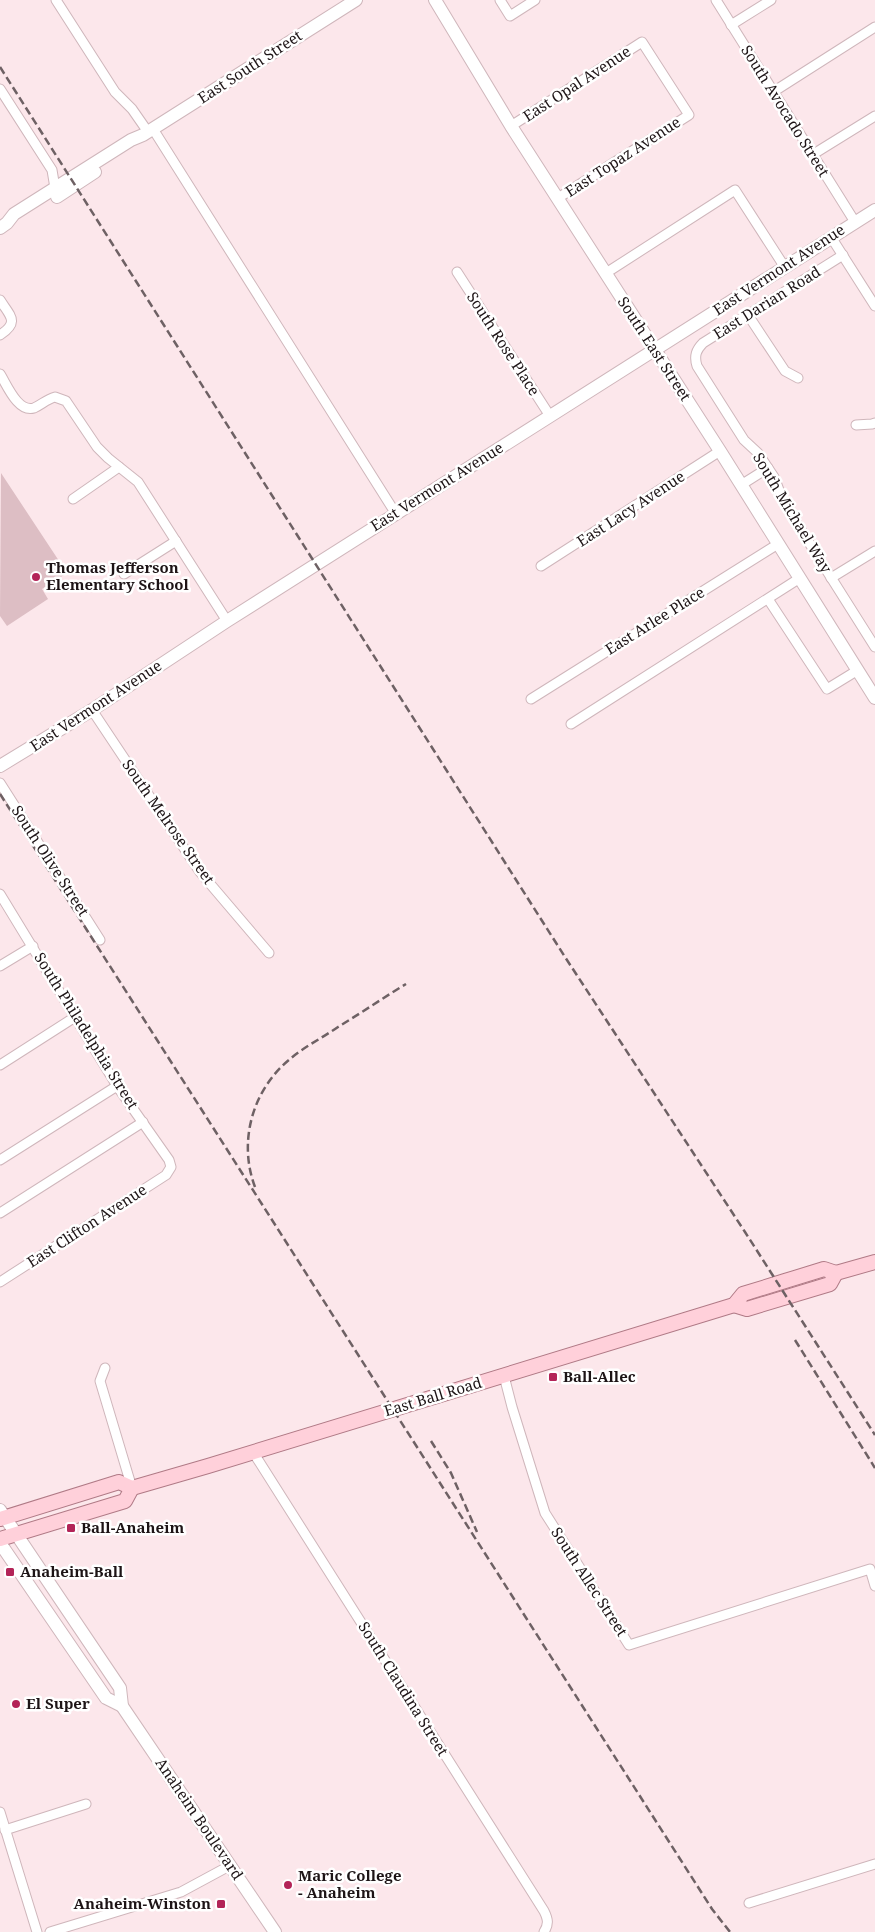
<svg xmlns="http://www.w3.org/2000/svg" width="875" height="1932" font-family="'Noto Serif',serif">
  <rect width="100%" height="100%" fill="#fce7eb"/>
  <path fill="#ddbec4" d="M1,473L67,573L42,589L48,599L7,626L0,616Z"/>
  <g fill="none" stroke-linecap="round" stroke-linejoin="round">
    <g stroke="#cfb6bb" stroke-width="11">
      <g id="street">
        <path d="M56,0L115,92L132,109L148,132"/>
        <path d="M500,0L510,16L535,0"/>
        <path d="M716,0L855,222"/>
        <path d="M731,25L771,0"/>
        <path d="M0,89L52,170L55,188"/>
        <path d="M773,92L875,27"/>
        <path d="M511,126L642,42L689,115L558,198"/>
        <path d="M153,129L396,514"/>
        <path d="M812,155L875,116"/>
        <path d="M831,237L875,306"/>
        <path d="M843,255L703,343C696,350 694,356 697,366L744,440L758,453L774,477L784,503L875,647"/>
        <path d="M457,272L550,416"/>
        <path d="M606,273L735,190L784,266"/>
        <path d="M0,300C10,316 20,322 0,335"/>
        <path d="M748,315L785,371L798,378"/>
        <path d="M0,374C7,385 18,413 34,408C41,405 47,399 55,397L66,401L97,447L108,458L138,482L227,621"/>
        <path d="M856,425L872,424L875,423"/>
        <path d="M741,485L768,468"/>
        <path d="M73,499L119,467"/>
        <path d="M541,566L720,451"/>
        <path d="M124,574L176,541"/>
        <path d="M831,578L875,551"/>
        <path d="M768,599L827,689L858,670"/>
        <path d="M531,699L778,544"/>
        <path d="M92,710L200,872L269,953"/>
        <path d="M571,724L800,578"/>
        <path d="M0,783L100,940"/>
        <path d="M0,894L117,1086L169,1160L171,1167L166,1175L0,1282"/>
        <path d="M0,966L33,946"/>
        <path d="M0,1065L75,1017"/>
        <path d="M0,1160L117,1086"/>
        <path d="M0,1213L143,1122"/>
        <path d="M105,1368L100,1381L132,1488"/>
        <path d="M504,1376L512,1407L545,1513L629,1645L870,1569L875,1586"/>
        <path d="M253,1452L544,1911C548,1919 549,1924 544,1932"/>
        <path d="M0,1812L37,1932"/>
        <path d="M5,1830L86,1804"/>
        <path d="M749,1903L875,1864"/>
        <path d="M50,1932L181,1892L231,1865"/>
      </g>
    </g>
    <g stroke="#cfb6bb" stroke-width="14">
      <g id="secondary">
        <path d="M435,0L511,126L720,451L875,698"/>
        <path d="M57,197L95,172"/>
        <path d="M0,228L7,223L14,214L131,140L143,135L356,0"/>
        <path d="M0,766L92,710L227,621L875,210"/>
        <path d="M0,1510L120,1688L122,1706L275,1932"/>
        <path d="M0,1543L106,1698L122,1706"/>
      </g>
    </g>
    <g stroke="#b07a86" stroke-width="16">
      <g id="primary">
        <path d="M734,1305L747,1309L830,1284L836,1273"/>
        <path d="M0,1519L119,1482L132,1488L208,1466L734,1305L743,1294L785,1281L824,1269L836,1273L875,1262"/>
        <path d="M0,1539L125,1501L132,1488"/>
      </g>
    </g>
    <use href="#street" stroke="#fff" stroke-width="9"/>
    <use href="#secondary" stroke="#fff" stroke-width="12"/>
    <use href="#primary" stroke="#ffd0da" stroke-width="14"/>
    <g stroke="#6e6164" stroke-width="2.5" stroke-dasharray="8 4" stroke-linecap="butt">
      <path d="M0,67L565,957L745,1232L875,1435"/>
      <path d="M0,794L712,1909L730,1932"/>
      <path d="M255,1187C238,1142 252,1090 290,1059C304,1047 322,1038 338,1027C361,1013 383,998 406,984"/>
      <path d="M795,1340L875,1468"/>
      <path d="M431,1441L451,1473L477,1532"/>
    </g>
  </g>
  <g fill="#b32458" stroke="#fff" stroke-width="2">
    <circle cx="36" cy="577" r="5"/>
    <rect x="548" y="1372" width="10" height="10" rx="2.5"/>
    <rect x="66" y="1523" width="10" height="10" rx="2.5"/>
    <rect x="5" y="1567" width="10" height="10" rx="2.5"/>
    <circle cx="16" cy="1704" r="5"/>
    <circle cx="288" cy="1885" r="5"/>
    <rect x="216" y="1899" width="10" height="10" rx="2.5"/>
  </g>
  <g text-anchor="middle" stroke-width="5" stroke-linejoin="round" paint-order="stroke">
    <g font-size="15" fill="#1d1416" stroke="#fff">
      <text transform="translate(250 67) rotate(-33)" y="5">East South Street</text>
      <text transform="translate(577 84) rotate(-33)" y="5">East Opal Avenue</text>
      <text transform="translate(785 111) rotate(58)" y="5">South Avocado Street</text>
      <text transform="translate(623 157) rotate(-33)" y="5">East Topaz Avenue</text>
      <text transform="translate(779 270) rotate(-33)" y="5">East Vermont Avenue</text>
      <text transform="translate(767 303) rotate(-32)" y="5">East Darian Road</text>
      <text transform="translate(503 344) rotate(57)" y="5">South Rose Place</text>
      <text transform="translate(654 349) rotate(57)" y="5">South East Street</text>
      <text transform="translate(437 487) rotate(-32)" y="5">East Vermont Avenue</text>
      <text transform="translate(631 509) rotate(-33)" y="5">East Lacy Avenue</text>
      <text transform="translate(792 513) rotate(59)" y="5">South Michael Way</text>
      <text transform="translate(655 621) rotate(-32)" y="5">East Arlee Place</text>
      <text transform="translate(96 706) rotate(-33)" y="5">East Vermont Avenue</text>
      <text transform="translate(168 822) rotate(55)" y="5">South Melrose Street</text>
      <text transform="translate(50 861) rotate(57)" y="5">South Olive Street</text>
      <text transform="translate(86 1031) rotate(58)" y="5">South Philadelphia Street</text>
      <text transform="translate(87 1226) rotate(-33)" y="5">East Clifton Avenue</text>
      <text transform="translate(433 1397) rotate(-17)" y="5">East Ball Road</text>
      <text transform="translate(589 1582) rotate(57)" y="5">South Allec Street</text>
      <text transform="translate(403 1689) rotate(58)" y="5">South Claudina Street</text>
      <text transform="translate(199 1819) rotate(56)" y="5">Anaheim Boulevard</text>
    </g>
    <g font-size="15" font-weight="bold" fill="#1d1416" stroke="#fff" text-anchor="start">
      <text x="46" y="573">Thomas Jefferson<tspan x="46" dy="17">Elementary School</tspan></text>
      <text x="563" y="1382">Ball-Allec</text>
      <text x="81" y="1533">Ball-Anaheim</text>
      <text x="20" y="1577">Anaheim-Ball</text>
      <text x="26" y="1709">El Super</text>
      <text x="298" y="1881">Maric College<tspan x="298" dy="17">- Anaheim</tspan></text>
      <text x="211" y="1909" text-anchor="end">Anaheim-Winston</text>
    </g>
  </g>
</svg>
